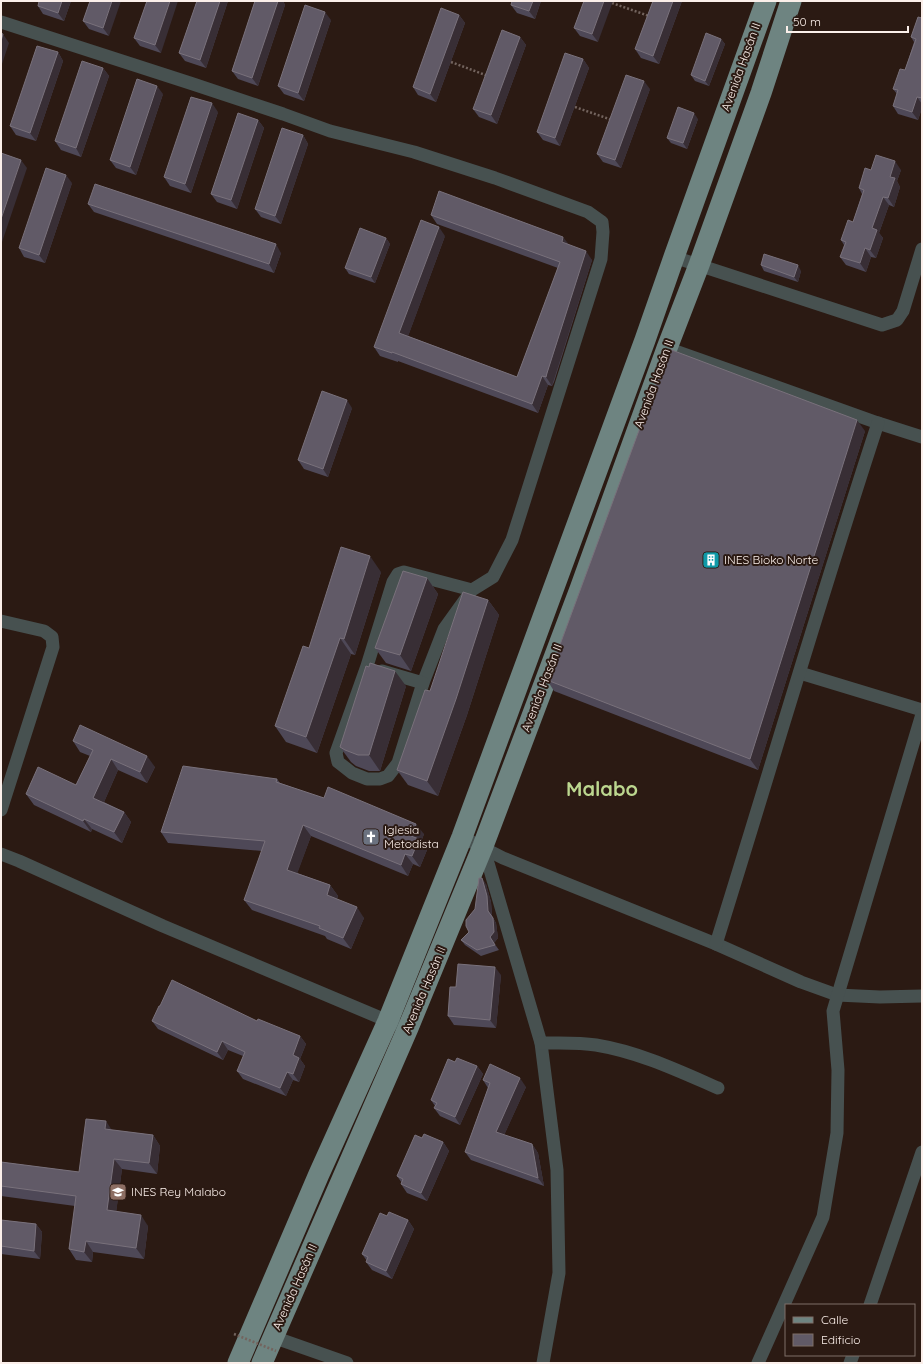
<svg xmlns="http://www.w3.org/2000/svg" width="923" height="1364" font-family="Quicksand,sans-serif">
  <rect width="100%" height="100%" fill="#2b1a13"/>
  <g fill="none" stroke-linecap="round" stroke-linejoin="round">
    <g stroke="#73645e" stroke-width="2.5" stroke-dasharray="2 2" stroke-linecap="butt">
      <path d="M612,3L649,16"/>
      <path d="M451,62L488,76"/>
      <path d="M575,107L612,120"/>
    </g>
    <g stroke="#475150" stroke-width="13">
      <path d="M1,22L193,84L283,114L330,131L414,152L495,178L588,212L602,222L603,232L601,259L512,540L493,577L472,590L444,629L423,683L398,763L388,776L380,779H367L352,773L338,762L336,753L367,666L393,582L398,574L404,572L472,590"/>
      <path d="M674,257L882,325L897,320L903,311L922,249"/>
      <path d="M667,348L878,423L922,437"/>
      <path d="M1,621L44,631L52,637L53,647L1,810"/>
      <path d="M382,671L423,683"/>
      <path d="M800,673L922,710"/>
      <path d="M462,837L503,858L716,944L801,982L837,995L880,997L922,996"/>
      <path d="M483,846L541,1043L557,1170L559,1273L543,1363"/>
      <path d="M1,854L19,861L163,926L395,1024"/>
      <path d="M716,944C770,771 821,596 878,423"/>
      <path d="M541,1043C559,1043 578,1042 596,1045C639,1052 679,1071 718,1088"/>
      <path d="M870,1305L922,1152"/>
      <path d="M273,1337L347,1363"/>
      <path d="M758,1363L823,1217L837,1133L838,1070L833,1011L922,714"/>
      <path d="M850,1363L853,1355"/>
    </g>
    <g stroke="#6e8481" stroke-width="21">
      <path d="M238,1363L319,1174L388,1021L462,837L645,340L674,257L766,1"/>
      <path d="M262,1363L408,1028L483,846L580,589L667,348L699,265L761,93L791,1"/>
    </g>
    <path stroke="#73645e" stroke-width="2.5" stroke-dasharray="2 2" stroke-linecap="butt" d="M234,1334L276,1351"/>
  </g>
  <g fill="#4e4857">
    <path d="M71,1L64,21L43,14L38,6Z"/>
    <path d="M90,1L109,36L89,29L83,21Z"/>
    <path d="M147,1L161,53L140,46L134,38Z"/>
    <path d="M197,1H228L206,68L185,61L179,53Z"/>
    <path d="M255,1H283L285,5L258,86L238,79L232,71Z"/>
    <path d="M541,1L535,19L517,13L511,5Z"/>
    <path d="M584,1L598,42L580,36L574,28Z"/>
    <path d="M653,1H682L659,64L641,58L635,49Z"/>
    <path d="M459,15L465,23L436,102L418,95L413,87Z"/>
    <path d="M922,18V108L918,120L898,114L893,106L897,94L893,89L905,70L914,42L911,37Z"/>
    <path d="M331,20L304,101L284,94L278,86Z"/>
    <path d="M520,37L526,45L497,124L479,117L473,109Z"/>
    <path d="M721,39L725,44L709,86L695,81L691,75Z"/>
    <path d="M58,52L63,61L36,141L16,135L10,126Z"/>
    <path d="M583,59L589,68L560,146L543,140L537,132Z"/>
    <path d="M103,68L109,76L81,157L61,150L55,141Z"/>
    <path d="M650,89L621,168L603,162L597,154Z"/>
    <path d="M163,94L136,175L116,168L110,160Z"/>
    <path d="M218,112L191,193L170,186L164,177Z"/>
    <path d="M698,119L687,149L671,143L667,138Z"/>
    <path d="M258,120L264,128L237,209L217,202L211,194Z"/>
    <path d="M303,135L308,144L281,224L261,217L255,209Z"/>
    <path d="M871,170H901L897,181L900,187L894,207L889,205L879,233L883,238L876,258L871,257L866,272L846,265L840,257L844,245L841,240L853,222L862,194L859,188Z"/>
    <path d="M72,183L45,263L24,257L19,248Z"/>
    <path d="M88,204L281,253L274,273L94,212Z"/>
    <path d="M431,215L569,245L592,260L554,382L552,386L548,385L538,413L398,361V362L380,356L374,347L445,236L408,336L517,377L558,268L437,224Z"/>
    <path d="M386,238L390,244L375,283L349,274L345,268Z"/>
    <path d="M761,265L801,271L798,282L764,271Z"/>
    <path d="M352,408L328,477L304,469L298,460Z"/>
    <path d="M865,431L758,770L554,691L547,680Z"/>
    <path d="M381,572L355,655L351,654L317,753L286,742L275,726L309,648Z"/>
    <path d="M427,578L438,594L411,671L386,663L375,648Z"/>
    <path d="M488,600L499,615L467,715L438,796L408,785L397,770L430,691Z"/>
    <path d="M406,686L380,771H369L356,766L351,762L340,747Z"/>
    <path d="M73,741L155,767L147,783L118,770L104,802L124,812L131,822L122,843L92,829L91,832L34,805L26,794L76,785L90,756L80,752Z"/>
    <path d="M277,779L280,783L424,834L421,842L427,850L420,867L413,864L408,876L311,836L297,873L330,885L338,896L337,899L364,918L351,949L327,939L325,936L252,910L244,900L262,851L168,843L161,832Z"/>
    <path d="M486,884L491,902L492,916L496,923L498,938L494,943L499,950L481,956L465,945L461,940L469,932Z"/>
    <path d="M501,975L496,1028L454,1025L448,1016L456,987Z"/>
    <path d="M152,1021H257L300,1036L306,1044L300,1059L305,1066L299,1082L293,1080L286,1096L243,1079L237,1071L243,1056L228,1050L223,1060L158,1029Z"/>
    <path d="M455,1062L477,1066L483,1074L460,1125L440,1116L434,1108L435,1106L431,1100Z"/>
    <path d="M483,1080L526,1087L504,1135L532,1144L538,1153L544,1186L471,1160L465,1152L488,1088Z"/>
    <path d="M112,1130L153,1135L160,1146L157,1174L122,1169L116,1212L148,1226L144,1259L93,1252L92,1262L76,1260L69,1249L75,1206L1,1196V1162L79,1172Z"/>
    <path d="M443,1142L449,1151L427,1201L407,1193L401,1184L402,1183L397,1176Z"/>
    <path d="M387,1216L408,1220L414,1229L392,1279L372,1270L366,1262L367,1261L362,1254Z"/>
    <path d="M1,1220L36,1224L42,1232L40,1259L1,1254Z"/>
  </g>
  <g fill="#382e35">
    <path d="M62,1H71L64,21L58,13Z"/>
    <path d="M112,1H121L109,36L103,28Z"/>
    <path d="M170,1H178L161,53L155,45Z"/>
    <path d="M220,1H228L206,68L200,60Z"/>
    <path d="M278,1H283L285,5L258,86L252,78Z"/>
    <path d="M533,1H541L535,19L529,11Z"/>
    <path d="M604,1H613L598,42L592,34Z"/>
    <path d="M673,1H682L659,64L653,56Z"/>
    <path d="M325,12L331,20L304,101L298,93Z"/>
    <path d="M459,15L465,23L436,102L430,94Z"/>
    <path d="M3,34L9,43L1,67V41Z"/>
    <path d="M520,37L526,45L497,124L491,115Z"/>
    <path d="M721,39L725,44L709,86L705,81Z"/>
    <path d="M58,52L63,61L36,141L30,133Z"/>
    <path d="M583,59L589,68L560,146L555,138Z"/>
    <path d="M103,68L109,76L81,157L76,148Z"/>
    <path d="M644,81L650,89L621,168L615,160Z"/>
    <path d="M157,86L163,94L136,175L130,167Z"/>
    <path d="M917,97L922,104V108L918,120L912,112Z"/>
    <path d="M212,103L218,112L191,193L185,184Z"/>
    <path d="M694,113L698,119L687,149L683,143Z"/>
    <path d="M258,120L264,128L237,209L231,200Z"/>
    <path d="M303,135L308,144L281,224L275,216Z"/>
    <path d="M21,160L27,168L1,245V219Z"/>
    <path d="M895,161L901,170L897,181L900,187L894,207L888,198L890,177Z"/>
    <path d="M66,175L72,183L45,263L39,255Z"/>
    <path d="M883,197L889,205L879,233L883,238L876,258L870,250L872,228Z"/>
    <path d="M439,227L445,236L406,342L399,333Z"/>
    <path d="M563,237L570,246L562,242Z"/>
    <path d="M386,238L390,244L375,283L371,277Z"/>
    <path d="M276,244L281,253L274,273L269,264Z"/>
    <path d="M865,248L871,257L866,272L860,263Z"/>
    <path d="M586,251L592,260L552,386L546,377Z"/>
    <path d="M798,265L801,271L798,282L794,277Z"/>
    <path d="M542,376L548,385L538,413L532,404Z"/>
    <path d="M347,400L352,408L328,477L323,469Z"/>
    <path d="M857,420L865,431L758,770L750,759Z"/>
    <path d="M370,556L381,572L355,655L344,639Z"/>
    <path d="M427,578L438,594L411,671L400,655Z"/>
    <path d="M488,600L499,615L467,715L438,796L427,781Z"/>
    <path d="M340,638L351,654L317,753L306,737Z"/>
    <path d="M395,671L406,686L380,771L369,755Z"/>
    <path d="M147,756L155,767L147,783L140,772Z"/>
    <path d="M111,759L118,770L101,809L93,798Z"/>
    <path d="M124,812L131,822L122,843L114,832Z"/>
    <path d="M84,819L92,829L91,832L83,821Z"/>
    <path d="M416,824L424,834L421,842L427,850L420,867L412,856L411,836Z"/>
    <path d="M303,825L311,836L295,880L287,870Z"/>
    <path d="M405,854L413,864L408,876L401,865Z"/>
    <path d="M482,878L486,884L491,902L492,916L488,911Z"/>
    <path d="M330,885L338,896L334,905L327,895Z"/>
    <path d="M357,907L364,918L351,949L343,938Z"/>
    <path d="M493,918L496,923L498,938L494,943L499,950L490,937Z"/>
    <path d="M495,967L501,975L496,1028L490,1020Z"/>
    <path d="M300,1036L306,1044L300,1059L305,1066L299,1082L293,1074V1055Z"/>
    <path d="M222,1041L228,1050L223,1060L217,1052Z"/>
    <path d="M477,1066L483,1074L460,1125L455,1117Z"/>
    <path d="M287,1072L293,1080L286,1096L280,1088Z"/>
    <path d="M520,1078L526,1087L502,1140L496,1132Z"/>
    <path d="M106,1121L113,1132L105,1129Z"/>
    <path d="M153,1135L160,1146L157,1174L149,1163Z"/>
    <path d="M443,1142L449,1151L427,1201L421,1193Z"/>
    <path d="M532,1144L538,1153L544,1186L538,1178Z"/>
    <path d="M114,1159L122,1169L115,1221L107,1210Z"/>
    <path d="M141,1215L148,1226L144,1259L136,1248Z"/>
    <path d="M408,1220L414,1229L392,1279L386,1271Z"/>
    <path d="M36,1224L42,1232L40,1259L34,1251Z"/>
    <path d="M86,1241L93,1252L92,1262L84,1252Z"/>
  </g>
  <g fill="#615a67" stroke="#79717b">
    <path d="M39,1H62L58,13L38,6Z"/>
    <path d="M90,1H112L103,28L83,21Z"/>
    <path d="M147,1H170L155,45L134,38Z"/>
    <path d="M197,1H220L200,60L179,53Z"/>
    <path d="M255,1H278L252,78L232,71Z"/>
    <path d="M512,1H533L529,11L511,5Z"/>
    <path d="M584,1H604L592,34L574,28Z"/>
    <path d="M653,1H673L653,56L635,49Z"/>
    <path d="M305,5L325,12L298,93L278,86Z"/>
    <path d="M441,8L459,15L430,94L413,87Z"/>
    <path d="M918,17L922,18V98L917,97L912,112L893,106L898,90L893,89L900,69L905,70L916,39L911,37Z"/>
    <path d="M502,30L520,37L491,115L473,109Z"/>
    <path d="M1,33L3,34L1,41Z"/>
    <path d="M706,33L721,39L705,81L691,75Z"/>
    <path d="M37,46L58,52L30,133L10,126Z"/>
    <path d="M565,53L583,59L555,138L537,132Z"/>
    <path d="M82,61L103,68L76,148L55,141Z"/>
    <path d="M626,75L644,81L615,160L597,154Z"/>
    <path d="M137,79L157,86L130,167L110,160Z"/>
    <path d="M191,97L212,103L185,184L164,177Z"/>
    <path d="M678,107L694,113L683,143L667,138Z"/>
    <path d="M238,113L258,120L231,200L211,194Z"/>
    <path d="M282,128L303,135L275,216L255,209Z"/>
    <path d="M1,153L21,160L1,219Z"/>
    <path d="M876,155L895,161L890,177L895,178L888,198L883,197L872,228L877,230L870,250L865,248L860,263L840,257L846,242L841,240L848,220L853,222L864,190L859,188L865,168L871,170Z"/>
    <path d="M46,168L66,175L39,255L19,248Z"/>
    <path d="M95,184L276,244L269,264L88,204Z"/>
    <path d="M439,191L563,237L562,242L586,251L547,373L546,377L542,376L532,404L392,352V353L374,347L421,220L439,227L399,333L517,377L560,262L431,215Z"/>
    <path d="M360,228L386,238L371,277L345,268Z"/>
    <path d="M764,254L798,265L794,277L761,265Z"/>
    <path d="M669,349L857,420L750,759L547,680Z"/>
    <path d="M322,391L347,400L323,469L298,460Z"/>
    <path d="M341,547L370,556L344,639L340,638L306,737L275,726L303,646L309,648Z"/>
    <path d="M403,571L427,578L400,655L375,648Z"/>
    <path d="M463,592L488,600L456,699L427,781L397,770L425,690L430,691Z"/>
    <path d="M370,663L395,671L369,755H358L345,750L340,747L366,666L369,667Z"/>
    <path d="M80,725L147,756L140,772L111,759L93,798L124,812L114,832L84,819L83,821L26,794L38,767L76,785L93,750L73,741Z"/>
    <path d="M183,766L277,779L276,782L324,798L328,787L416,824L411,836L419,839L412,856L405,854L401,865L303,825L287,870L330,885L327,895L357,907L343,938L319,928L320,926L244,900L265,841L161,832Z"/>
    <path d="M479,878H482L487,896L488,911L493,918L494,932L490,937L495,945L477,950L461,940L469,932L466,926V920L475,909Z"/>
    <path d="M458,964L495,967L490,1020L448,1016L450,987H456Z"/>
    <path d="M172,980L257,1021L258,1019L300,1036L293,1055L299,1058L293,1074L287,1072L280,1088L237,1071L245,1052L222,1041L217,1052L152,1021L159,1006H160Z"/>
    <path d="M457,1058L477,1066L455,1117L434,1108L437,1103L431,1100L448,1059L455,1062Z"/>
    <path d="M490,1064L520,1078L496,1132L532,1144L538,1178L465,1152L490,1083L483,1080Z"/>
    <path d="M86,1119L106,1121L105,1129L153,1135L149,1163L114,1159L107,1210L141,1215L136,1248L86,1241L84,1252L69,1249L76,1196L1,1186V1162L79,1172Z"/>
    <path d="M424,1134L443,1142L421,1193L401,1184L403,1179L397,1176L415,1135L422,1138Z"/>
    <path d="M389,1212L408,1220L386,1271L366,1262L368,1257L362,1254L380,1213L387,1216Z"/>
    <path d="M1,1220L36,1224L34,1251L1,1246Z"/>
  </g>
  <defs>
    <g id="building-square" transform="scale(0.9)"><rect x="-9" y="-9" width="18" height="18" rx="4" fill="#0f9aa8" stroke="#2b1a13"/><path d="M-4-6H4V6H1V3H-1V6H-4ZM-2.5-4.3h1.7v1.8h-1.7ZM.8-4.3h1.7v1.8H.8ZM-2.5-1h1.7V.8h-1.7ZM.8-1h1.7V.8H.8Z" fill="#fff"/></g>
    <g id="church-square" transform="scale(0.9)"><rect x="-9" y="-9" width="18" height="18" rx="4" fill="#6b7280" stroke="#2b1a13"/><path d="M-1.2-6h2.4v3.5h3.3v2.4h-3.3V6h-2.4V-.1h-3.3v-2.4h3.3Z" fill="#fff"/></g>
    <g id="university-square" transform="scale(0.9)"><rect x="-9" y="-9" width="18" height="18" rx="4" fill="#8d6e63" stroke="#2b1a13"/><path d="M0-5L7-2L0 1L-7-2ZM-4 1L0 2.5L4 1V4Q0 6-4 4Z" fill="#fff"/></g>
  </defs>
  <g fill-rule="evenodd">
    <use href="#building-square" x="711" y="560"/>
    <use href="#church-square" x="371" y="837"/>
    <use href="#university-square" x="118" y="1192"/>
  </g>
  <g text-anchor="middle" stroke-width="4" stroke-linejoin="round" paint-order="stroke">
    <g font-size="12" fill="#fbefea" stroke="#2b1a13">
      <text transform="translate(741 67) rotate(-70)" y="4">Avenida Hasán II</text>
      <text transform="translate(654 384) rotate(-70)" y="4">Avenida Hasán II</text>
      <text transform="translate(542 688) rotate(-69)" y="4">Avenida Hasán II</text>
      <text transform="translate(424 990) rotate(-67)" y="4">Avenida Hasán II</text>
      <text transform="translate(295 1287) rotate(-66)" y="4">Avenida Hasán II</text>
    </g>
    <g font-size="12" fill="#fbefea" stroke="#2b1a13" text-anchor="start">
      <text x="724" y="564">INES Bioko Norte</text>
      <text x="384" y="834">Iglesia<tspan x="384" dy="14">Metodista</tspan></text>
      <text x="131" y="1196">INES Rey Malabo</text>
    </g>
    <g font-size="20" font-weight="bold" fill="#bcd78f" stroke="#2b1a13">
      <text x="602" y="796">Malabo</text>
    </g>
  </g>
  <rect width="923" height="1364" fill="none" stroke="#fbefea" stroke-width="4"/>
  <rect x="785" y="1304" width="130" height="52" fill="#2b1a13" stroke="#7e6f69"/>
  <rect x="793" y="1317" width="20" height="6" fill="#6e8481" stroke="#7e6f69"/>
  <text x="821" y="1324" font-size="12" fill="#fbefea">Calle</text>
  <rect x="793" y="1334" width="20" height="12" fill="#615a67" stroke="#7e6f69"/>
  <text x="821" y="1344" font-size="12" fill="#fbefea">Edificio</text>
  <path d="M787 26v6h121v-6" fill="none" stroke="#fbefea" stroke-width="2"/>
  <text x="793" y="26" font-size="12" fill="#fbefea" stroke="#2b1a13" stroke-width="3" paint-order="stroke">50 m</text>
</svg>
